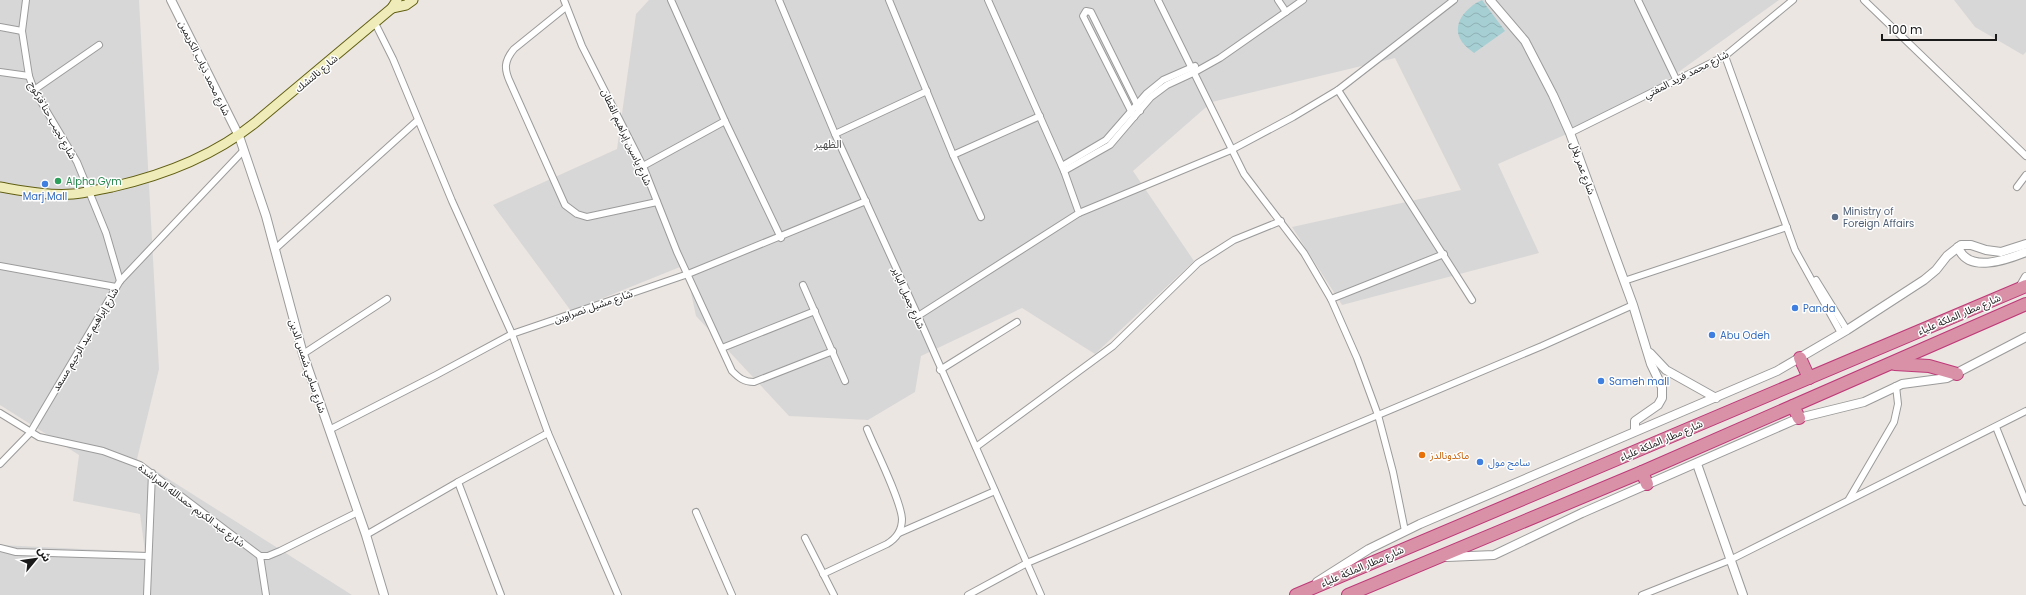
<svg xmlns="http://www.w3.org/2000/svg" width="2026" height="595" font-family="Poppins,'Noto Sans Arabic',sans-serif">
  <defs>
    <pattern id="water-waves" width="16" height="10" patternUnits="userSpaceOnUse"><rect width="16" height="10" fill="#a6cfd3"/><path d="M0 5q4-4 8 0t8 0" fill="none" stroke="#8eb1b5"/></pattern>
  </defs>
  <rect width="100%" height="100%" fill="#ebe6e1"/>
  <g fill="#d8d7d8">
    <path d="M0,0H139L159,369L137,459L352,595H0V545L145,552L140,514L73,501L79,455L0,405Z"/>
    <path d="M649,0H1779L1631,106L1498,164L1539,253L1342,305L1292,227L1461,190L1395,58L1212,102L1133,171L1194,261L1095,354L1022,308L921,356L915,392L868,420L789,416L696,316L685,265L571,311L493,205L617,149L636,14Z"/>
    <path d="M1954,0H2026V52L2023,55L1975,27Z"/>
  </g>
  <path fill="url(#water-waves)" d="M1482,0L1505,31L1474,53C1470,50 1465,46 1462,42C1450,25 1466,7 1482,0Z"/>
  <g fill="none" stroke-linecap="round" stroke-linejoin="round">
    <g stroke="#9b9b9b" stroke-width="8">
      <g id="minor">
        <path d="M26,0L22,31L29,76L34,90L77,162L106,233L120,281"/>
        <path d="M564,0L582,46L643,166L677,252L732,371C739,378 744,382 754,382L833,351"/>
        <path d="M671,0L725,121L781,238"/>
        <path d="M779,0L835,134L918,316L1041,595"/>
        <path d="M889,0L953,155L981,217"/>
        <path d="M1158,0L1244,174L1304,253L1331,299L1357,358L1378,415L1393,472L1405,531"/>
        <path d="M1278,0L1286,12"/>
        <path d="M1638,0L1676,79"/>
        <path d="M1864,0L2026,156"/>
        <path d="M566,7L514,49C504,61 504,69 510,82L565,205L577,214L587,217L657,202"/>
        <path d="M375,23L393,59L452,201L512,334L548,433L458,482L501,595"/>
        <path d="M0,27L22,31"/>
        <path d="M1725,56L1795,250L1841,333"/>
        <path d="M0,72L29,76"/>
        <path d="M34,90L99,45"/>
        <path d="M1338,90L1472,300"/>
        <path d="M1134,117L1083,16L1086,11L1091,12L1140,111"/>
        <path d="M1570,133L1725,56L1793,0"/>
        <path d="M835,134L927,91"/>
        <path d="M953,155L1040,116"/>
        <path d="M643,166L725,121"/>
        <path d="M1062,166L1106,140L1147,93L1163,80L1195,66"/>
        <path d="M1064,171L1110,145L1151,97L1167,85L1195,72L1220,58L1303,0"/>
        <path d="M2017,187L2026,175"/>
        <path d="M1079,213L1231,150L1293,117L1338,90L1454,0"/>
        <path d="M275,249L418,120"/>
        <path d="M0,266L116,287"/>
        <path d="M1816,280L1847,330"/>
        <path d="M1624,281L1787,227"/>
        <path d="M803,285L845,381"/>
        <path d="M1331,299L1444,254"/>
        <path d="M918,316L1079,213L1064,171L988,0"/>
        <path d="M722,348L815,311"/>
        <path d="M303,354L387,299"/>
        <path d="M940,370L1017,322"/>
        <path d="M0,413L39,437L103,451L140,465L260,556H268L280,551L358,512"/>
        <path d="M1996,427L2026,502"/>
        <path d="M329,430L436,375L512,334L688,274L866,201"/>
        <path d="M548,433L618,595"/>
        <path d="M976,447L1113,346L1198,263L1234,240L1281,221"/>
        <path d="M0,464L30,433L120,281L244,150"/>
        <path d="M1849,499L1894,422L1898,404L1896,386"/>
        <path d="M696,512L732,595"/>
        <path d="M899,533L995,491"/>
        <path d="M366,535L458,482"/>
        <path d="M805,538L834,595"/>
        <path d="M0,548L16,552L148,556"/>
        <path d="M260,556L266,595"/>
        <path d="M823,574L887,544C897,538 902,530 902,519C901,500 875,449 867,429"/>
        <path d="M147,595L152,473"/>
        <path d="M968,595L1027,563L1542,346L1633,305"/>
        <path d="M1642,595L1730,560L2026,411"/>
      </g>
    </g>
    <g stroke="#9b9b9b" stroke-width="10">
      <g id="tertiary">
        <path d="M171,0L239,136L266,216L303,354L366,535L384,595"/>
        <path d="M1490,0L1525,41L1553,95L1570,133L1633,305L1651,364L1662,387V398L1658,405L1635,421V431"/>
        <path d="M1958,247C1968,274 2006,260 2026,252"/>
        <path d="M2019,289L2026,277"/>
        <path d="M1650,353L1666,370L1716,398"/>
        <path d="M1697,464L1743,595"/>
        <path d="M1447,557L1494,555L1582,513L1799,418L1864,402L1902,384L1947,378L2026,337"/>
        <path d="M1317,582L1369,549L1420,524L1777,371L1847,330L1924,280L1936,270L1947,256L1961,245H1971L1986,250L2001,252L2026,244"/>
      </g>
    </g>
    <g stroke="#615f12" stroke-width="11">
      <g id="secondary">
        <path d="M392,8L406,5L413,0"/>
        <path d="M0,187C24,191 49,196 73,194C86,193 99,189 112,187C165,175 214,156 256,122L392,8L397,0"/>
      </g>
    </g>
    <g stroke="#be3978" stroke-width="14">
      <g id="motorway">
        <path d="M1800,358L1809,378"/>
        <path d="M1895,364L1929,366L1957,374"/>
        <path d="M1793,406L1799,418"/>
        <path d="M1642,472L1647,484"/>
        <path d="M1296,595L2026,286"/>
        <path d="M1348,595L1642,472L2026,304"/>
      </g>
    </g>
    <use href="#minor" stroke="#fff" stroke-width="6"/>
    <use href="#tertiary" stroke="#fff" stroke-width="8"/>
    <use href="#secondary" stroke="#f0ecba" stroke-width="9"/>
    <use href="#motorway" stroke="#d991a8" stroke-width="12"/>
  </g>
  <circle fill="#2e9e5b" stroke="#fff" stroke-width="1.5" cx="58" cy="181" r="4"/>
  <g fill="#3f7fe0" stroke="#fff" stroke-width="1.5">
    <circle cx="45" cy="184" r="4"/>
    <circle cx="1795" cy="308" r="4"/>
    <circle cx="1712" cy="335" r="4"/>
    <circle cx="1601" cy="381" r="4"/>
    <circle cx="1480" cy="462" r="4"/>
  </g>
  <circle fill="#5c6f8a" stroke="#fff" stroke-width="1.5" cx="1835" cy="217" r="4"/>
  <circle fill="#e8710a" stroke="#fff" stroke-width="1.5" cx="1422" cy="455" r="4"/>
  <g text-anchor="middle" stroke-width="3" stroke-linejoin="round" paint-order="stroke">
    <g font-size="10" fill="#1a1a1a" stroke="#fff">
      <text transform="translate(205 68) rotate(64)" y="4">شارع محمد ذياب الكريمين</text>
      <text transform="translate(316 73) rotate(-40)" y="4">شارع نالتشك</text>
      <text transform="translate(1686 74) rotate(-27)" y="4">شارع محمد فريد المفتي</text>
      <text transform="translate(53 120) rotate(61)" y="4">شارع نجيب حنا فركوح</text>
      <text transform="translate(627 137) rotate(65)" y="4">شارع ياسين إبراهيم القطان</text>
      <text transform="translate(1583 168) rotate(70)" y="4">شارع عمر بلال</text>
      <text transform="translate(909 298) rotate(66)" y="4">شارع جميل الباير</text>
      <text transform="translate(593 306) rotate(-19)" y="4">شارع مشيل نصراوين</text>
      <text transform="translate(1959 314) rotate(-23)" y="4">شارع مطار الملكة علياء</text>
      <text transform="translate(85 339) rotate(-59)" y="4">شارع إبراهيم عبد الرحيم مسعد</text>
      <text transform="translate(308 366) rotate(72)" y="4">شارع سامي شمس الدين</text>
      <text transform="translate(1661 440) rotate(-23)" y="4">شارع مطار الملكة علياء</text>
      <text transform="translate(192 505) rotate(37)" y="4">شارع عبد الكريم حمدالله المراشدة</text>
      <text transform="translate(1362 566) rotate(-23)" y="4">شارع مطار الملكة علياء</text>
    </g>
    <g font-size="10" fill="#27864d" stroke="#fff" text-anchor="start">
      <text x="66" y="185">Alpha Gym</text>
    </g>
    <g font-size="10" fill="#366cbe" stroke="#fff" text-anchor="start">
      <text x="45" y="200" text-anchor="middle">Marj Mall</text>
      <text x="1803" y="312">Panda</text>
      <text x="1720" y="339">Abu Odeh</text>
      <text x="1609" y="385">Sameh mall</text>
      <text x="1488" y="466">سامح مول</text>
    </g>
    <g font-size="10" fill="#4e5e75" stroke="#fff" text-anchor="start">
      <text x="1843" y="215">Ministry of<tspan x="1843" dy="12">Foreign Affairs</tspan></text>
    </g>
    <g font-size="10" fill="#c56008" stroke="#fff" text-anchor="start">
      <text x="1430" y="459">ماكدونالدز</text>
    </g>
    <g font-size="11" fill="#4d4d4d" stroke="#fff">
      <text x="828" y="148">الظهير</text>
    </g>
  </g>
  <g transform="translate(36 559) rotate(61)" stroke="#ffffff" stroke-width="3" paint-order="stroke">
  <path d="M0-3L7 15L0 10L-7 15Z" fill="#1a1a1a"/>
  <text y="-6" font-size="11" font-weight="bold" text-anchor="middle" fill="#1a1a1a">ش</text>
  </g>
  <path d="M1882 34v6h114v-6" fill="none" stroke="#1a1a1a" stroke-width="2"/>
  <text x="1888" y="34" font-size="12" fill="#1a1a1a" stroke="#ffffff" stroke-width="3" paint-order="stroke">100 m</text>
</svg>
